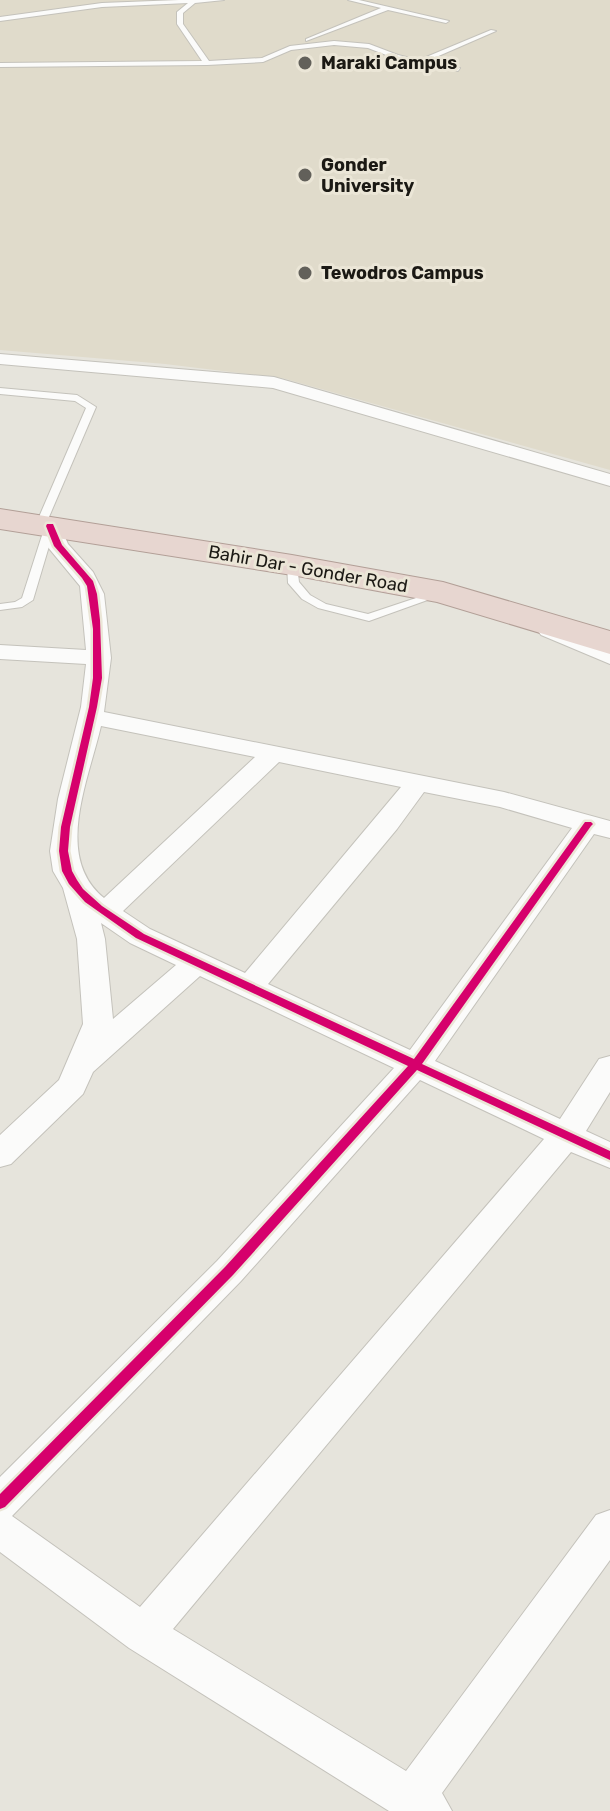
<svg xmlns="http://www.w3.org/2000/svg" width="610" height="1811" font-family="Rubik,sans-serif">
  <rect width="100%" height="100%" fill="#e6e4dc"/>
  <path fill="#e0dbcb" d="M0,0H610V470L282,378L165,364L0,350Z"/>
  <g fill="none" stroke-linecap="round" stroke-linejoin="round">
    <g stroke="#c4c2bb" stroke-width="2">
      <g id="lane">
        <path d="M179,0H224L195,3L183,13V24L209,61L262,58L290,46L334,41L369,44L398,55L419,60L491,30L496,31L427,61L460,68L458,71L394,58L368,48L334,45L291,50L263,62L207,65L0,67V63L202,61L177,24V12L188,3L102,7L0,21V17L102,3Z"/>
        <path d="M348,0H359L449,21L446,23L388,10L306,41V39L381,8Z"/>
        <path d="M0,388L77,395L96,407L46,524H54L55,526L33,600L22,607L0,610V604L15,602L22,598L45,526H37L36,524L86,408L75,401L0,394Z"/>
        <path d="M292,562L297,565L299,582L310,595L326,604L368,614L437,591H445L447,593L369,621L318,608L302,599L288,583L287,565Z"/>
      </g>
    </g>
    <g stroke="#c4c2bb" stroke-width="2">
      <g id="street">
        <path d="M0,354L274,377L610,474V486L273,388L0,364Z"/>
        <path d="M50,520L58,521L68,544L93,572L104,594L111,658L104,712L504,792L610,821V838L594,834L435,1061L560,1119L599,1059L610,1056V1092L586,1131L610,1142V1168L571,1152L173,1629L406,1771L596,1515L610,1510V1560L442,1793L452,1811H389L129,1648L0,1552V1477L217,1261L394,1068L200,976L93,1072L83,1094L11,1164L0,1167V1135L59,1080L83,1024L77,939L63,888L53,871L50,851L58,799L81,707L86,664L0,659V645L86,650L80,586L47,546L39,526ZM101,726L255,757L104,898C53,857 89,779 101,726ZM279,762L401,787L245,973L150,929L123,911ZM424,792L500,807L572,828L410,1050L268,984L397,829ZM101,923L130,943L176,965L113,1019L105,939ZM420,1080L544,1139L140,1607L12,1516L241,1281Z"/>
        <path d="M549,623L610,648V664L541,635L537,630L541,625Z"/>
      </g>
    </g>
    <g stroke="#b29f97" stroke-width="2">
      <path id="highway" d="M0,509L292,555L443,582L610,631V654L437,602L292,575L0,529Z"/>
    </g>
    <use href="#lane" fill="#fbfbfa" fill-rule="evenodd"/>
    <use href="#street" fill="#fbfbfa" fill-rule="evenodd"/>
    <use href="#highway" fill="#e7d6d0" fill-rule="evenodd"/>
    <g stroke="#ebe6d7" stroke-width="5">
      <path id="cycleway" d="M47,524H53L62,545L93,581L97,594L100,620L102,678L97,707L70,827L68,851L72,871L77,880L83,889L102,906L144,934L414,1059L585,822H591L593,824L591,826L422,1064L610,1151V1160L417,1070L233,1275L5,1507L0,1509V1494L225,1267L408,1066L136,938L85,902L69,884L62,871L59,851L61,827L89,707L93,678V629L87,586L82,578L54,546L46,526Z"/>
    </g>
    <use href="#cycleway" fill="#d6006c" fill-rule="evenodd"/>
  </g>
  <g fill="#62605a" stroke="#ebe6d7" stroke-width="3">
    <circle cx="305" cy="63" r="8"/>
    <circle cx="305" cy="175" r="8"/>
    <circle cx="305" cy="273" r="8"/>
  </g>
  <g text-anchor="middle" stroke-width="6" stroke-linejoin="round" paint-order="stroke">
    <g font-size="18" font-weight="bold" fill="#1b1914" stroke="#ebe6d7" text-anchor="start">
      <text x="321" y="69">Maraki Campus</text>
      <text x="321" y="171">Gonder<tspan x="321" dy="21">University</tspan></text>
      <text x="321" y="279">Tewodros Campus</text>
    </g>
    <g font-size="18" fill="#1b1914" stroke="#ebe6d7">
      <text transform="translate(308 569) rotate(10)" y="6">Bahir Dar - Gonder Road</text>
    </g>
  </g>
</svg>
